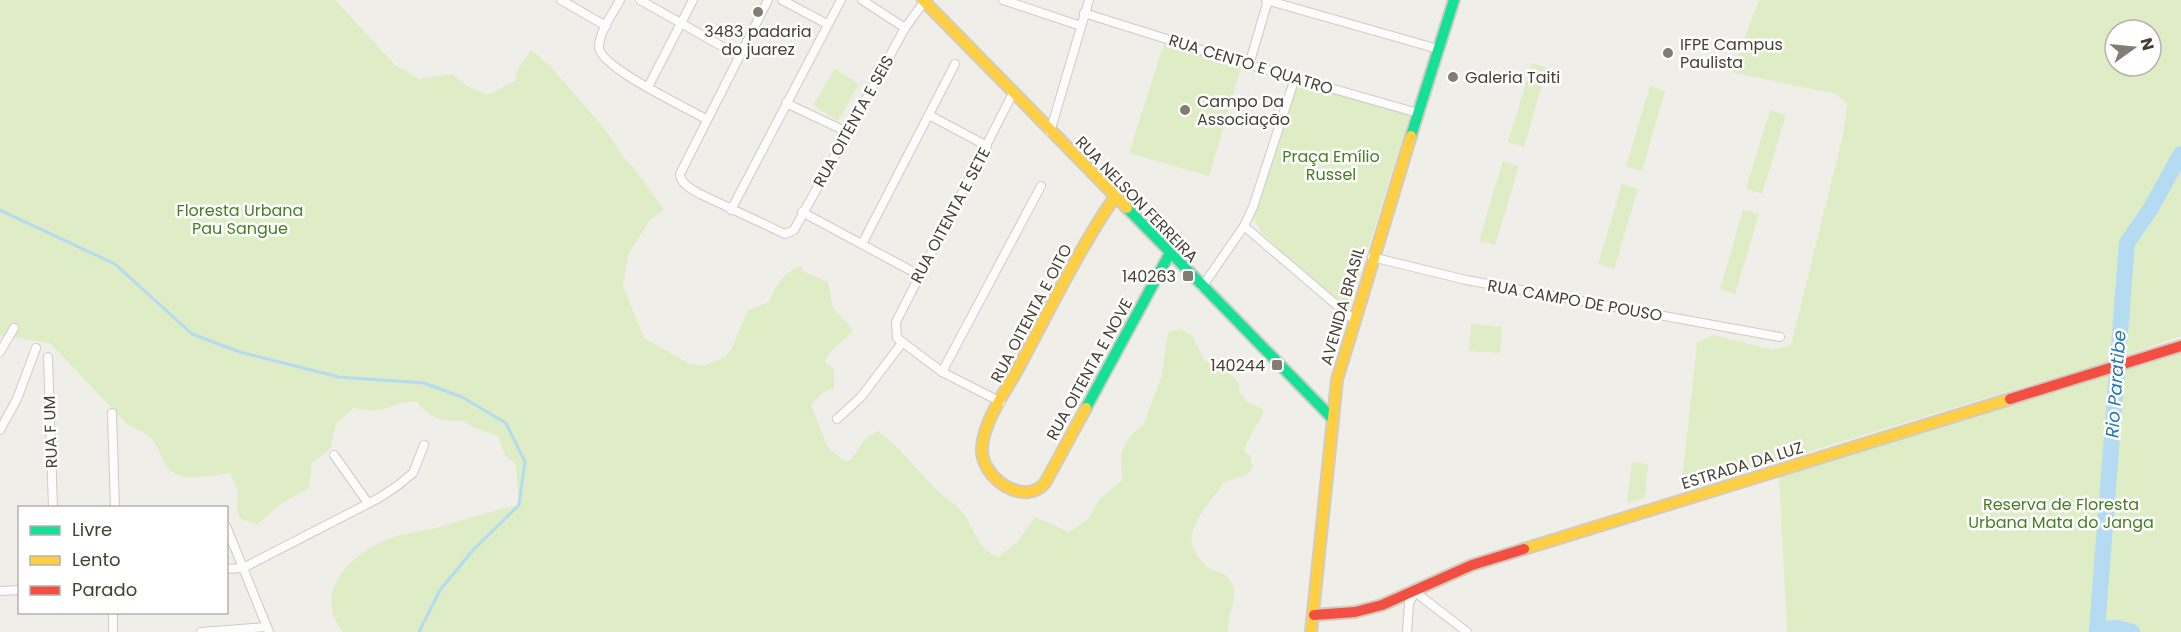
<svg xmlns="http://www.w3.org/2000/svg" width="2181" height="632" font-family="Poppins,sans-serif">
  <rect width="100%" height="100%" fill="#f0eee8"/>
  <g fill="#deedc5" fill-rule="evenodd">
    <path d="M0,0H335L394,64L419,79L453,74L466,86L488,95L515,81L518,69L531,50L551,67L608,133L623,157L633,167L664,210L649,221L628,255L623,286L644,338L690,364L704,366L725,357L732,348L748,310L769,302C777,285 783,272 801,266L804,272L828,282L833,308L853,330C842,345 835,342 825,362L834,369V388L822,393L811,405L828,448L845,461L851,460L866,438L878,431C900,447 915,469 934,487C941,495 951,501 959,508C975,525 975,550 999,557L1018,541L1035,517L1069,532L1087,520L1099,500L1122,480L1121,453L1131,435L1144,424L1162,375L1168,332L1179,329L1192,335L1204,360L1227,370L1239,383L1240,393L1246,401L1264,410C1258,425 1248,436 1244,451L1250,456L1253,468L1246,475L1224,482C1211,504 1177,531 1199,558C1202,561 1205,566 1209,568C1217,573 1226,572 1231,582C1240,599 1226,616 1228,632H343C312,593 349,556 385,540C401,533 422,532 439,527C466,520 491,510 519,505L516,465L505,455L498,436L472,427L464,420C444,423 429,418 417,402C400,401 398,406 383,409C373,412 363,409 353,408L336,424L330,449L312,463L309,488L279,505L258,524L241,519L237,512L238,491L230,473C211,475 181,484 167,467C161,459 159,447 152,439C146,432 132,428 125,422L50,343L0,335Z"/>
    <path d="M1759,0H2181V336L2114,359L1686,489L1682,482L1697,343L1713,335L1773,350L1791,345L1844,131L1847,104L1836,94L1732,72ZM2115,30H2151V66H2115Z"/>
    <path d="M1164,44L1241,67L1209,176L1129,153Z"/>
    <path d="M1532,63L1547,68L1524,147L1508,142Z"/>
    <path d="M835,69L859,84L838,121L813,105Z"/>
    <path d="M1297,82L1410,114L1348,313L1262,233L1253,217Z"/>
    <path d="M1650,86L1665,91L1642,171L1626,166Z"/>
    <path d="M1770,110L1786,115L1762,194L1746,189Z"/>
    <path d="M1503,161L1519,166L1495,245L1479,241Z"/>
    <path d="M1622,184L1638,189L1614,269L1598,264Z"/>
    <path d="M1743,210L1759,214L1735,294L1720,289Z"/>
    <path d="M1471,324L1502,327L1500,353L1469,351Z"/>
    <path d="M2181,351V632H1787L1779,474Z"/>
    <path d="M1632,462L1648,464L1645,498L1627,503Z"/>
  </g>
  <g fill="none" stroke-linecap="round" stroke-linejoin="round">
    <path stroke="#b4dbf2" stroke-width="3" d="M0,210L115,264L192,334L240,352L339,377L424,383L462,397L506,423L525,462L519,505L474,549L440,590L419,632"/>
    <g stroke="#b4dbf2" stroke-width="16">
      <path d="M2097,629L2127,243L2151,208L2181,154"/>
      <path d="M2097,632V629L2117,628L2132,632"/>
    </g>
    <g stroke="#cecbc5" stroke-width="10">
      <g id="street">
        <path d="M561,0L606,26"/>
        <path d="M620,0C613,13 599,32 599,47C599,67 687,108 706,119"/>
        <path d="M640,0L739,56"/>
        <path d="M768,0L680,174C681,184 691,189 700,194L785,234L794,230L905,28L924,2"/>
        <path d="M782,0L827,24"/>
        <path d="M862,0L905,28"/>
        <path d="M1003,0L1081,26"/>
        <path d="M1266,0L1438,49"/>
        <path d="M1084,13L1249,65L1418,113"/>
        <path d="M1249,65L1268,0"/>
        <path d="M648,87L693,0"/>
        <path d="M786,103L847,132"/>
        <path d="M929,115L987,146"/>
        <path d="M1050,132L1089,0"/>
        <path d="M731,210L841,0"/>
        <path d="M802,212L919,275"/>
        <path d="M1244,226L1353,319"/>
        <path d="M862,244L955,64"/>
        <path d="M1372,257L1466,280L1780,337"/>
        <path d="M1202,287L1244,226L1253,207L1295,78"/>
        <path d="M0,352L14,328"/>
        <path d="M48,357L53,508"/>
        <path d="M942,372L1041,186"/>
        <path d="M1001,402L942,372L897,338L896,322L1013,93"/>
        <path d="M112,413L115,508"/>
        <path d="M837,419L861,397L902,343"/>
        <path d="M0,430L17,399L36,348"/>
        <path d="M334,455L368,503"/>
        <path d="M226,526L269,632"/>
        <path d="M226,569L243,568L379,498L397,486L413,473L424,445"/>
        <path d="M0,591L20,590"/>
        <path d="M113,632V612"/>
        <path d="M201,632L266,627"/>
        <path d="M1407,632L1409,603L1415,592L1467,632"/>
      </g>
    </g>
    <g stroke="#d2ccbf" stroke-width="14">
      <g id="fast">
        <path d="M1411,136L1454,0"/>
        <path d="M1127,208L1332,418"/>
        <path d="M1086,408L1170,253"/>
      </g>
    </g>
    <g stroke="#d2ccbf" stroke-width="14">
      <g id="slow">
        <path d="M923,0L1127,208"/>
        <path d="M1086,408L1045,483C1024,508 980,477 982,448C984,419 1007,390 1020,365C1050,309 1078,251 1114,198"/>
        <path d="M1524,549L2010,399"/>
        <path d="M1311,632L1337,380L1411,136"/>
      </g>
    </g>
    <g stroke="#d2ccbf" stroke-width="14">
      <g id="jam">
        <path d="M2010,399L2181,346"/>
        <path d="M1314,615L1355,612L1382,605L1472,565L1524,549"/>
      </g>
    </g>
    <use href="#street" stroke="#fdfcfc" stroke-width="8"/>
    <use href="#fast" stroke="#16e098" stroke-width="10"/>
    <use href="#slow" stroke="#ffcf43" stroke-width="10"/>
    <use href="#jam" stroke="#f24e42" stroke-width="10"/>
  </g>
  <g fill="#827c72" stroke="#fff" stroke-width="2">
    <circle cx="758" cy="12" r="6"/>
    <circle cx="1668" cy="53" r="6"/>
    <circle cx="1453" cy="77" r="6"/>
    <circle cx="1185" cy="110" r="6"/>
    <rect x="1182" y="270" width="12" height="12" rx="3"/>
    <rect x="1271" y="359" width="12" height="12" rx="3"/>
  </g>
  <g text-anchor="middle" stroke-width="5" stroke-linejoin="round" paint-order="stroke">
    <g font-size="16" fill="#473f33" stroke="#fff" text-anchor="start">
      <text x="758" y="37" text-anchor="middle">3483 padaria<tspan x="758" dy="18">do juarez</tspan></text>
      <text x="1680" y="50">IFPE Campus<tspan x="1680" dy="18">Paulista</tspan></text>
      <text x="1465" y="83">Galeria Taiti</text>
      <text x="1197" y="107">Campo Da<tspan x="1197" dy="18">Associação</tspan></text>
      <text x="1176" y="282" text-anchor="end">140263</text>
      <text x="1265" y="371" text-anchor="end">140244</text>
    </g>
    <g font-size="16" fill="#473f33" stroke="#fff">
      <text transform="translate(1251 64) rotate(17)" y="6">RUA CENTO E QUATRO</text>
      <text transform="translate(853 121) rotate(-61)" y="6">RUA OITENTA E SEIS</text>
      <text transform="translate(1137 199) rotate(46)" y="6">RUA NELSON FERREIRA</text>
      <text transform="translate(950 215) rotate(-62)" y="6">RUA OITENTA E SETE</text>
      <text transform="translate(1575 300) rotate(10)" y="6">RUA CAMPO DE POUSO</text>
      <text transform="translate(1342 306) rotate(-74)" y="6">AVENIDA BRASIL</text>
      <text transform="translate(1031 313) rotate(-62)" y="6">RUA OITENTA E OITO</text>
      <text transform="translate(1089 369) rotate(-61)" y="6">RUA OITENTA E NOVE</text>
      <text transform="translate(50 432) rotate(-92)" y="6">RUA F UM</text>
      <text transform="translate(1742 465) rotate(-17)" y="6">ESTRADA DA LUZ</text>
    </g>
    <g font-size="16" fill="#467e22" stroke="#fff">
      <text x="1331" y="162">Praça Emílio<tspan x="1331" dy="18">Russel</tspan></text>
      <text x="240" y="216">Floresta Urbana<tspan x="240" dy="18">Pau Sangue</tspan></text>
      <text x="2061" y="510">Reserva de Floresta<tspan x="2061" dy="18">Urbana Mata do Janga</tspan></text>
    </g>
    <g font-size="18" font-style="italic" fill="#2279b3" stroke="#fff">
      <text transform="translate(2116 384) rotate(-86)" y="6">Rio Paratibe</text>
    </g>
  </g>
  <rect x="18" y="506" width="210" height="108" fill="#ffffff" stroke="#b5b2ad" stroke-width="1.5"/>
  <rect x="30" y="526" width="30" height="9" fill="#16e098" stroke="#b5b2ad" stroke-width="1.5"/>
  <text x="72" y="536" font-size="18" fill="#473f33">Livre</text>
  <rect x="30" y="556" width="30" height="9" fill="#ffcf43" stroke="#b5b2ad" stroke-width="1.5"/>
  <text x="72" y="566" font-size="18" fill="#473f33">Lento</text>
  <rect x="30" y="586" width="30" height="9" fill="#f24e42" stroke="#b5b2ad" stroke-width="1.5"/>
  <text x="72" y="596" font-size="18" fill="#473f33">Parado</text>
  <g transform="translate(2133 48) rotate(75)"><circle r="28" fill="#ffffff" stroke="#b5b2ad" stroke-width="1.5"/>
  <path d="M0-4.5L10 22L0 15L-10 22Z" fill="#827c72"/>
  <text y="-9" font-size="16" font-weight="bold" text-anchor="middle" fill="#473f33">N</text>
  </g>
</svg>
